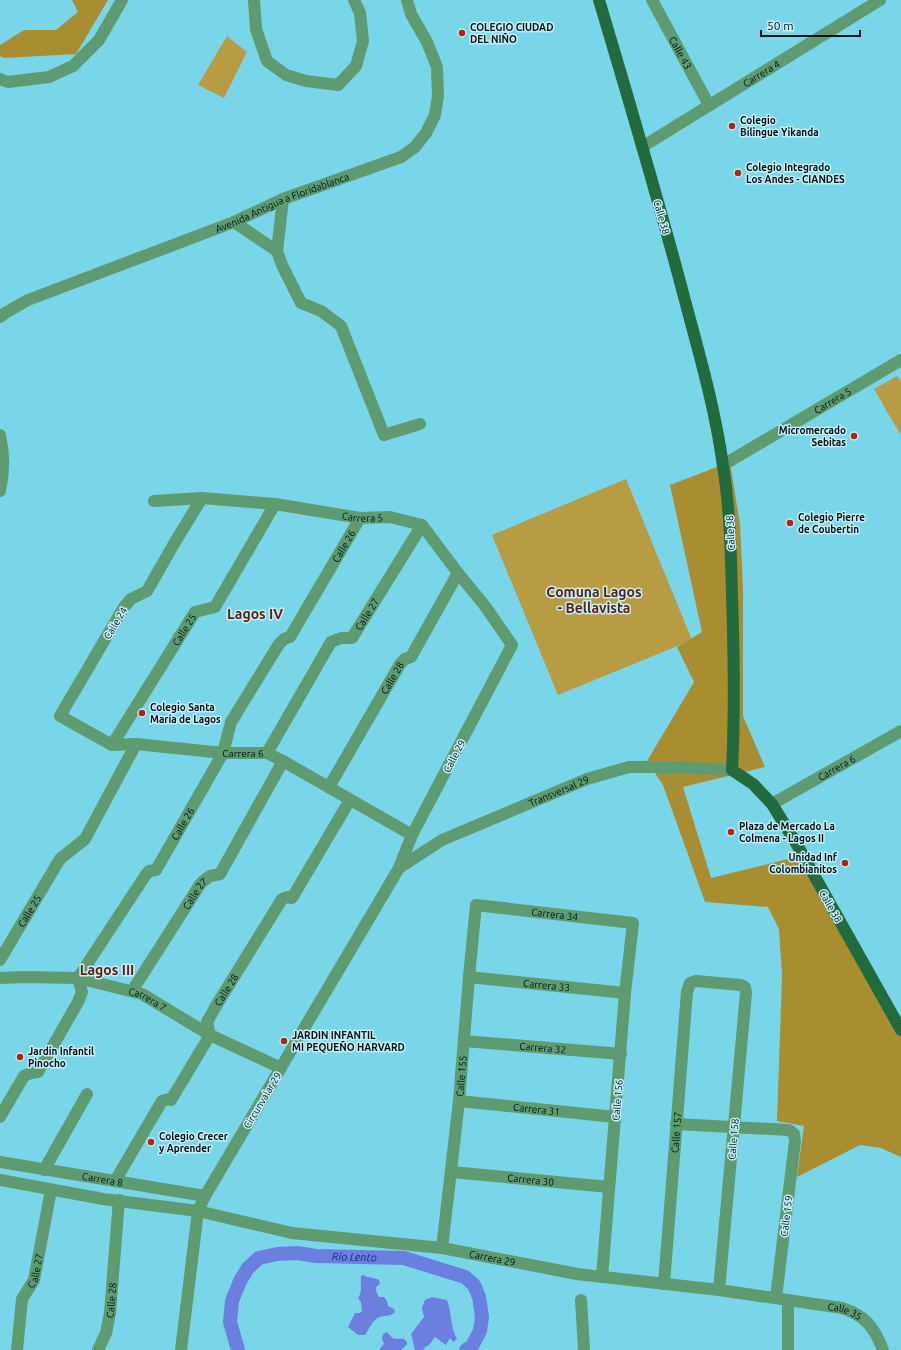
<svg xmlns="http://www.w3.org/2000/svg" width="901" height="1350" font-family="Ubuntu,sans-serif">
  <rect width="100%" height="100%" fill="#79d5e8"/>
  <g fill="#b79c44">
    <path d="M227,36L247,52L224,98L198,85Z"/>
    <path d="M897,376L901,382V433L900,434L874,389Z"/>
    <path d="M626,479L692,640L558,695L492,535Z"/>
  </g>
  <g fill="#a98e31">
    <path d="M72,0H108L76,54L4,58L0,56V45L24,30H56L78,12Z"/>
    <path d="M730,462L740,525L743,588V716L765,767L683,787L711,878L800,856L901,1021V1157L881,1148L860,1145L797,1177L804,1126L777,1121L782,976L779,929L768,907L705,902L663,785L647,761L694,682L677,647L702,632L670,485Z"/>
  </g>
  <g fill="#6b80de">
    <path d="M363,1275C369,1278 373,1277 379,1280L380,1284L376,1287V1291L379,1297H384L387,1301L388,1306L394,1309L395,1312C391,1317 385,1315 380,1317C373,1319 369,1329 365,1335H358L348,1327L355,1313H360L362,1311L361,1302L358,1298C363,1292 360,1283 361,1276Z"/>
    <path d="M432,1297L447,1300C452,1313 450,1327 457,1339L453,1342L450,1338L446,1345L435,1337L429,1345L425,1347L423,1350H415L411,1334L424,1317L422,1308L425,1300Z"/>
    <path d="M387,1332C394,1341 394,1338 404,1339L407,1342V1344L401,1350H379L384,1344L382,1339L383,1334Z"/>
  </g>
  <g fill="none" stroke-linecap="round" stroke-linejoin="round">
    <path stroke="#6b80de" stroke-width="14" id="s1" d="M238,1350L230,1322L232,1301L240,1281L248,1268L259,1258L277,1254L297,1253L316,1256L404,1258L465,1277L474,1285L479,1297L482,1317L480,1331L472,1346L466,1350"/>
    <g stroke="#5e9b70" stroke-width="12">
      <path d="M254,0L256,29L267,61L286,75L306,81L338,85L356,66L363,41L360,13L354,0"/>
      <path id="s2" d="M652,0L709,105"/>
      <path d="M0,79L8,82L49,77L73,66L99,40L122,0"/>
      <path id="s3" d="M642,147L880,0"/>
      <path d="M283,199L277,251L282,265L301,303L321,311L341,326L384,435L420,424"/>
      <path d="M234,222L277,251"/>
      <path id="s4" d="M0,317L5,313L28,300L234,222L283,199L401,157L415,147L426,133L435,115L438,96L437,67L427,42L411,14L407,0"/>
      <path d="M0,435C4,452 4,473 0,491"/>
      <path id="s5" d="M723,465L901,360"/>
      <path id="s6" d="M202,498L175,542L147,591L131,599L124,607L60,716L112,745L136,744L223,753H267L283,761L412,835"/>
      <path id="s7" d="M154,501L202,498L275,504L360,518L390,517L422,525L458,573L485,606L512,645L412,835L399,868L205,1196L198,1211L181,1350"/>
      <path id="s8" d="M112,745L195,612L215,607L275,504"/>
      <path id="s9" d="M267,753L331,642L341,638H352L422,525"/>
      <path id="s10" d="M329,787L400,664L405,659L411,657L458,573"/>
      <path id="s11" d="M772,804L901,731"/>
      <path id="s12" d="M399,868L442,840L587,779L629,767H673L732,770"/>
      <path id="s13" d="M0,960L60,859L85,839L136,744"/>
      <path id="s14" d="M469,977L625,993"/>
      <path id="s15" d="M0,978L24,977L78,978L142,994L210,1035L281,1068"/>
      <path id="s16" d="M132,991L201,883L210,876L220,874L283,761"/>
      <path id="s17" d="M464,1041L621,1054"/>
      <path id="s18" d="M459,1101L615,1117"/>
      <path id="s19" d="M0,1117L24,1076L31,1073L38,1072L78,1002L82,992L78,978L145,876L149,871L156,870L223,753L231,722L279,644L284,639L290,637L360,518"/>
      <path d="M676,1124L789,1130L794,1134L795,1141L776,1298"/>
      <path id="s20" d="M0,1162L205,1196"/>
      <path d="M44,1170L87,1094"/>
      <path id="s21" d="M452,1172L609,1187"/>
      <path id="s22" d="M0,1180L103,1199L198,1211L292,1233L442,1248L577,1274L719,1290L842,1308C866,1316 874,1327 883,1350"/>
      <path id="s23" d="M115,1181L162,1101L169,1099L171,1100L210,1035L207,1022L216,1006L282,899L287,897L292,898L350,800"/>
      <path id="s24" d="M442,1248L459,1101L469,977L476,905L633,923L625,993L602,1277"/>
      <path id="s25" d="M664,1284L687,992L690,983L696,981L741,985L745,987L746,993L719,1290"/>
      <path d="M581,1300L584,1350"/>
      <path id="s26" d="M17,1350L22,1299L34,1280L51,1190"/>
      <path id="s27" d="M98,1350L106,1333L110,1313L119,1200"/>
      <path d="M788,1350V1300"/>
    </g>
    <path stroke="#216b3c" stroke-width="12" d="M599,0C628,97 657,195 683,293C698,350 715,407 723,466C730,509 731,553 732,596C734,654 735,712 732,770L753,784L772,804L796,843L901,1030"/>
  </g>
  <g fill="#b2250b" stroke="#c4eff8" stroke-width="1.5">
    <circle cx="462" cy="33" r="4"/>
    <circle cx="732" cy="126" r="4"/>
    <circle cx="738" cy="173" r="4"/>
    <circle cx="854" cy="436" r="4"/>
    <circle cx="790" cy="523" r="4"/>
    <circle cx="142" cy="713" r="4"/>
    <circle cx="731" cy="832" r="4"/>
    <circle cx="845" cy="863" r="4"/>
    <circle cx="284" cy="1041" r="4"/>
    <circle cx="20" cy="1057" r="4"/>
    <circle cx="151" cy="1142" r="4"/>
  </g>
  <g text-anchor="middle" stroke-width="3" stroke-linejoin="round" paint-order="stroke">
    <g font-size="10" font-weight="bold" fill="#000f13" stroke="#c4eff8" text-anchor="start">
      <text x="470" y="31">COLEGIO CIUDAD<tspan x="470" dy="12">DEL NIÑO</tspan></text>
      <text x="740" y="124">Colegio<tspan x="740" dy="12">Bilingue Yikanda</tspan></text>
      <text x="746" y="171">Colegio Integrado<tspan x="746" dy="12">Los Andes - CIANDES</tspan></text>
      <text x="846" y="434" text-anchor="end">Micromercado<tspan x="846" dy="12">Sebitas</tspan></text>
      <text x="798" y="521">Colegio Pierre<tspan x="798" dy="12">de Coubertin</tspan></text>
      <text x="150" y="711">Colegio Santa<tspan x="150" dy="12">María de Lagos</tspan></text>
      <text x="739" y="830">Plaza de Mercado La<tspan x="739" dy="12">Colmena - Lagos II</tspan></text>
      <text x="837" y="861" text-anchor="end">Unidad Inf<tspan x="837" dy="12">Colombianitos</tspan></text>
      <text x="292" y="1039">JARDIN INFANTIL<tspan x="292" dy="12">MI PEQUEÑO HARVARD</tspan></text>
      <text x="28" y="1055">Jardín Infantil<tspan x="28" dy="12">Pinocho</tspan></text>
      <text x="159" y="1140">Colegio Crecer<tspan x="159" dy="12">y Aprender</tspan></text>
    </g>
    <g font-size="10" fill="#000f13" stroke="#c4eff8">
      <text dy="4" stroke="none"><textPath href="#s2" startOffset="60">Calle 43</textPath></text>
      <text dy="4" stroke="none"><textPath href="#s3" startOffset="140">Carrera 4</textPath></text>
      <text dy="4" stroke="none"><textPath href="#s4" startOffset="305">Avenida Antigua a Floridablanca</textPath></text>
      <text transform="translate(662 217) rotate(74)" y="4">Calle 38</text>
      <text dy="4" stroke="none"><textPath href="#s5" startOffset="127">Carrera 5</textPath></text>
      <text dy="4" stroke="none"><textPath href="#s7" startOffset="210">Carrera 5</textPath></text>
      <text transform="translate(730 533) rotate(-93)" y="4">Calle 38</text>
      <text dy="4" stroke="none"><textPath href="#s19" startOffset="681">Calle 26</textPath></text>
      <text dy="4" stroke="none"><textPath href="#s9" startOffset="178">Calle 27</textPath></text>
      <text transform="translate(115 623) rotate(-59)" y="4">Calle 24</text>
      <text dy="4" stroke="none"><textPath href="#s8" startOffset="136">Calle 25</textPath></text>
      <text dy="4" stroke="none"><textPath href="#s10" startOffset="126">Calle 28</textPath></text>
      <text dy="4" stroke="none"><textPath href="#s6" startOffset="454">Carrera 6</textPath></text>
      <text transform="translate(454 756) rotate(-62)" y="4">Calle 29</text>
      <text dy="4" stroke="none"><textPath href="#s11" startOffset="74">Carrera 6</textPath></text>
      <text dy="4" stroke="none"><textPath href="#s12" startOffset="178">Transversal 29</textPath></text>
      <text dy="4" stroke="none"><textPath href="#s19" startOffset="357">Calle 26</textPath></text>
      <text dy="4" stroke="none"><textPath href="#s16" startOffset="116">Calle 27</textPath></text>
      <text transform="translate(831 906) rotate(61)" y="4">Calle 38</text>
      <text dy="4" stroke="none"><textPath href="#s13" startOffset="57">Calle 25</textPath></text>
      <text dy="4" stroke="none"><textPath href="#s24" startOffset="424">Carrera 34</textPath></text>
      <text dy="4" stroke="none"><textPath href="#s14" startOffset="78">Carrera 33</textPath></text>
      <text dy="4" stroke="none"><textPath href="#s23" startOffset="229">Calle 28</textPath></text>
      <text dy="4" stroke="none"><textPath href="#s15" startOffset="151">Carrera 7</textPath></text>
      <text dy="4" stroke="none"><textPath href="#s17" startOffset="79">Carrera 32</textPath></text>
      <text dy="4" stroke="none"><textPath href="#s24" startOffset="173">Calle 155</textPath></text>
      <text transform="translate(262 1100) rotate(-59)" y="4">Circunvalar 29</text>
      <text transform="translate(617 1100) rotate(-85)" y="4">Calle 156</text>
      <text dy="4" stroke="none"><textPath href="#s18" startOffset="78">Carrera 31</textPath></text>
      <text dy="4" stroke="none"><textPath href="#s25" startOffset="152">Calle 157</textPath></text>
      <text transform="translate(733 1139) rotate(-85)" y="4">Calle 158</text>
      <text dy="4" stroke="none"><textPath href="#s20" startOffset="104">Carrera 8</textPath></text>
      <text dy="4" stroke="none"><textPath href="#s21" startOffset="79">Carrera 30</textPath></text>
      <text transform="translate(786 1216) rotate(-83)" y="4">Calle 159</text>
      <text dy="4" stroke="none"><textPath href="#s22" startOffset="499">Carrera 29</textPath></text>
      <text dy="4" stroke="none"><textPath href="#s26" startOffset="83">Calle 27</textPath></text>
      <text dy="4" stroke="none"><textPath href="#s27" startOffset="52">Calle 28</textPath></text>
      <text dy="4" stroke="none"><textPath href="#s22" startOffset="856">Calle 35</textPath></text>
    </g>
    <g font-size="11" font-style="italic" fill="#20208e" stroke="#c4eff8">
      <text dy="4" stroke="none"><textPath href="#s1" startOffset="198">Río Lento</textPath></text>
    </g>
    <g font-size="14" font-weight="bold" fill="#5f1c10" stroke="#c4eff8">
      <text x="594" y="597">Comuna Lagos<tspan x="594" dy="16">- Bellavista</tspan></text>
      <text x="255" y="619">Lagos IV</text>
      <text x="107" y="975">Lagos III</text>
    </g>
  </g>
  <path d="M761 30v6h99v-6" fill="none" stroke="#000f13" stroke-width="2"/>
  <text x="767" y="30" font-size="12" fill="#000f13" stroke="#c4eff8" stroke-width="3" paint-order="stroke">50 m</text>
</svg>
